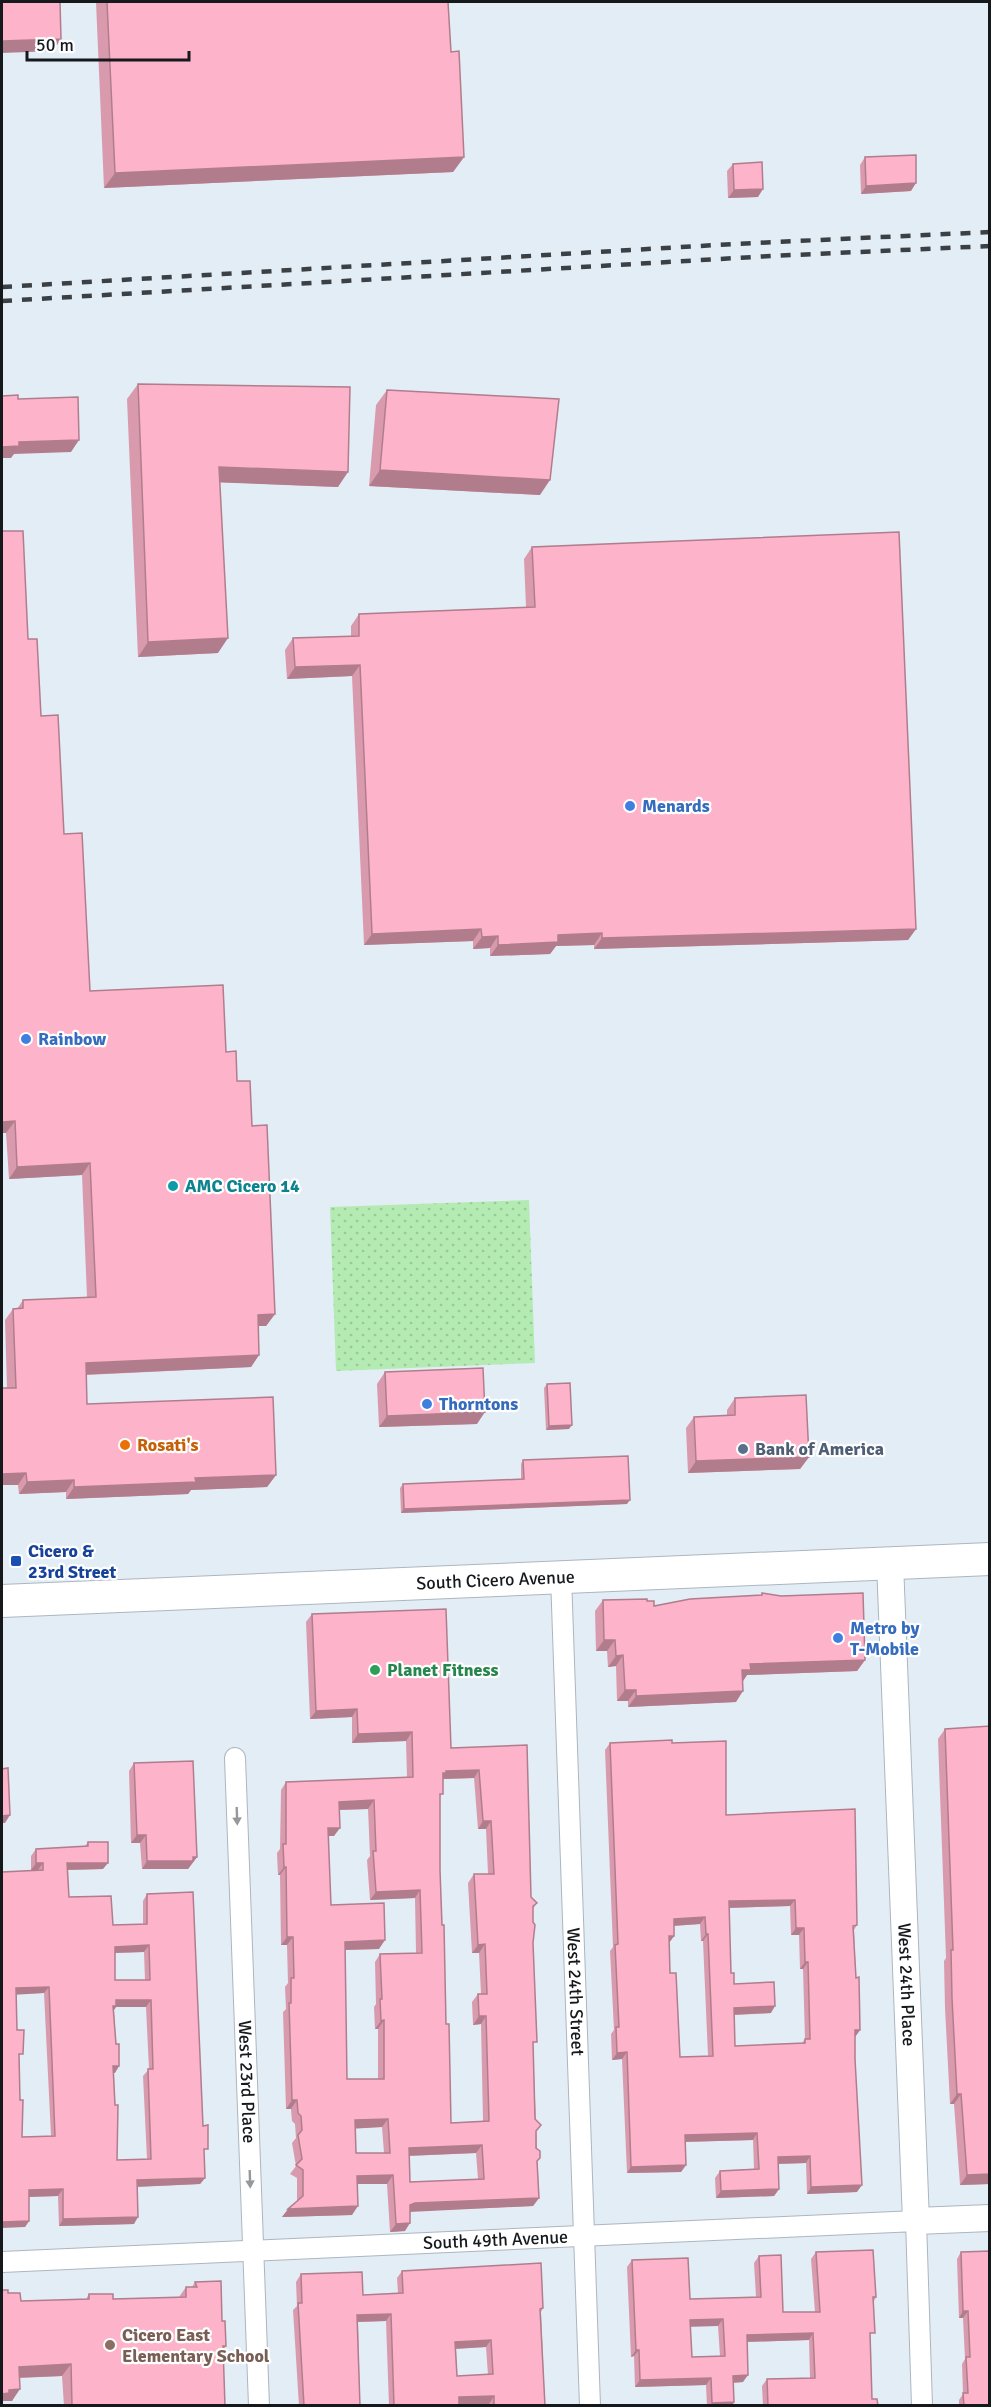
<svg xmlns="http://www.w3.org/2000/svg" width="991" height="2407" font-family="Signika,sans-serif">
  <defs>
    <pattern id="grass-dots" width="8" height="8" patternUnits="userSpaceOnUse" patternTransform="scale(1.5)"><rect width="8" height="8" fill="#b4ebb3"/><path d="M2 2h.1M6 6h.1" fill="none" stroke="#9ac999" stroke-width="1.8" stroke-linecap="round"/></pattern>
  </defs>
  <rect width="100%" height="100%" fill="#e3edf6"/>
  <path fill="url(#grass-dots)" d="M529,1200L535,1363L336,1371L330,1207Z"/>
  <g fill="none" stroke-linecap="round" stroke-linejoin="round">
    <g stroke="#adb6bf" stroke-width="22">
      <g id="minor">
        <path id="s1" d="M561,1576L590,2406"/>
        <path id="s2" d="M235,1758L259,2406"/>
        <path id="s3" d="M2,2262L916,2221L922,2406"/>
      </g>
    </g>
    <g stroke="#adb6bf" stroke-width="28">
      <g id="tertiary">
        <path id="s4" d="M890,1563L916,2221L990,2218"/>
      </g>
    </g>
    <g stroke="#adb6bf" stroke-width="34">
      <g id="primary">
        <path id="s5" d="M2,1601L990,1559"/>
      </g>
    </g>
    <use href="#minor" stroke="#fff" stroke-width="20"/>
    <use href="#tertiary" stroke="#fff" stroke-width="26"/>
    <use href="#primary" stroke="#fff" stroke-width="32"/>
    <g stroke="#3b4044" stroke-width="4.5" stroke-dasharray="10 10" stroke-linecap="butt">
      <path d="M2,287L733,244L990,232"/>
      <path d="M2,301L771,256L990,246"/>
    </g>
  </g>
  <g fill="#da9aae" fill-rule="evenodd">
    <path d="M96,2H448L451,52L464,157L453,172L104,188Z"/>
    <path d="M865,157L911,191L861,194L860,165Z"/>
    <path d="M733,164L758,197L728,198L727,171Z"/>
    <path d="M138,384L338,487L219,482L218,653L138,657L127,399Z"/>
    <path d="M387,390L540,495L369,486L376,405Z"/>
    <path d="M2,531L28,639L41,716L64,834L90,991L226,1052L252,1126L275,1314L266,1326H258L259,1355L251,1367L86,1375L87,1404L276,1475L267,1487L191,1490L188,1494L66,1499V1492L19,1494L7,1388L5,1320L13,1309H17L23,1300L87,1297L82,1175L9,1179L6,1133H2Z"/>
    <path d="M532,547L916,929L908,940L594,949V945L556,946L550,954L490,956V948L473,949V941L364,945L352,676L287,679L285,650L293,638L351,636V626L359,614L526,607L524,559Z"/>
    <path d="M385,1372L477,1424L379,1427L377,1384Z"/>
    <path d="M547,1384L569,1429L546,1430L544,1388Z"/>
    <path d="M735,1398L809,1457L800,1469L688,1473L686,1428L694,1417L727,1415V1410Z"/>
    <path d="M523,1460L627,1504L401,1513L400,1488L403,1484L521,1479V1464Z"/>
    <path d="M762,1593L865,1660L857,1671L747,1675L743,1681L736,1702L628,1707V1701H617L616,1666L608,1667L607,1651H596L595,1611L603,1600L647,1601L654,1606L761,1595Z"/>
    <path d="M312,1614L451,1748L527,1745L531,1897L537,1903L533,1909V2048L539,2198L533,2206L410,2211L405,2231L390,2232L387,2184H357L352,2215L282,2217L297,2201V2178L290,2174L296,2166L292,2143L296,2138L295,2124L292,2121L291,2109H286L283,2012L286,2009L285,1987L288,1983L287,1945H281L280,1875H278L277,1853L280,1849L281,1790L286,1782L407,1777L406,1741L352,1743V1717L310,1719L306,1622ZM474,1778L478,1829H486L488,1874H474L468,1883L472,1953H479L481,1994H478L472,2002L473,2025L481,2024L483,2121L451,2123L446,2024L440,1870V1799L443,1779ZM368,1809L370,1856L367,1860L370,1900L415,1898L416,1953L380,1954L375,1962L376,2004L374,2007L375,2029H378V2079H347L345,1950L379,1949L331,1905L328,1836H334L339,1810ZM382,2127L384,2153H356L355,2128ZM476,2153L478,2179L410,2182L409,2156Z"/>
    <path d="M945,1729L990,2184L960,2185L954,2104H950L945,2008L944,1961L946,1958L938,1739Z"/>
    <path d="M610,1743H672L726,1815L857,1925L854,1930L856,1978L860,2030L855,2037L857,2192L807,2194L806,2163L778,2164L779,2189L774,2196L716,2198L715,2178L720,2171L754,2169L753,2140L685,2142L686,2165L681,2172L627,2173L622,2059L612,2060L611,2034L614,2030L610,1951L613,1947L605,1750ZM790,1906L791,1935H799L800,1969H803L805,2039L802,2043L735,2046L734,2015L771,2013L734,1984L731,1973L729,1908ZM700,1924L701,1941H703L708,2056L680,2057L670,1973L669,1943L674,1936V1926Z"/>
    <path d="M134,1763L197,1857L188,1869H142L140,1843H131L129,1771Z"/>
    <path d="M88,1842L103,1869L68,1870L69,1897L113,1925L143,1924V1901L147,1894L204,2155L205,2178L200,2184L137,2187L134,2224L59,2226L58,2196L29,2197V2221L25,2227L2,1872L38,1870H31V1856L36,1849L85,1846ZM144,1952L145,1980H115V1953ZM44,1993L51,2136L22,2137L17,2030L16,1994ZM116,2007H146L149,2069L143,2076L147,2159L117,2160L114,2073L119,2066L116,2044L114,2010Z"/>
    <path d="M816,2252L876,2297L874,2301L870,2339L872,2399L878,2406H763L762,2386L767,2379L810,2378L809,2340L747,2342L743,2382L733,2383L734,2402L732,2406H707L706,2385L635,2387L634,2356L631,2357L627,2267L632,2260L690,2299L756,2297L754,2263L759,2256L783,2312H815L811,2259ZM690,2326H718L720,2356L692,2357Z"/>
    <path d="M961,2252L990,2406H959V2400L963,2394L962,2364L965,2359L963,2318H959L957,2259Z"/>
    <path d="M402,2271L543,2308L541,2312L545,2406H489V2404H459V2406H389L386,2321L358,2322L360,2406H299L293,2310L297,2306L296,2282L301,2274L363,2295L398,2293L397,2278ZM486,2347L488,2375L457,2376L456,2349Z"/>
    <path d="M195,2282L222,2321L226,2346L223,2351L225,2406H64L62,2376L19,2378L12,2401H3L8,2293L21,2301L86,2299L89,2294L113,2299L179,2297L186,2287H192Z"/>
  </g>
  <g fill="#b17d8d">
    <path d="M61,39L53,51L2,53V41Z"/>
    <path d="M464,157L453,172L104,188L115,173Z"/>
    <path d="M916,183L911,191L861,194L866,186Z"/>
    <path d="M763,189L758,197L728,198L734,190Z"/>
    <path d="M79,440L71,452L14,454L11,458H2V447L19,442Z"/>
    <path d="M219,467L348,472L338,487L208,482Z"/>
    <path d="M380,470L550,480L540,495L369,486Z"/>
    <path d="M228,638L218,653L138,657L148,642Z"/>
    <path d="M360,665L352,676L287,679L295,667Z"/>
    <path d="M481,929L473,941L364,945L372,934Z"/>
    <path d="M916,929L908,940L594,949L602,938Z"/>
    <path d="M602,933L594,945L556,946L550,954L490,956L498,945L558,935Z"/>
    <path d="M498,936L490,948L473,949L482,937Z"/>
    <path d="M15,1121L6,1133H2V1122Z"/>
    <path d="M90,1163L82,1175L9,1179L17,1167Z"/>
    <path d="M275,1314L266,1326H249L258,1315Z"/>
    <path d="M259,1355L251,1367L77,1375L86,1363Z"/>
    <path d="M485,1412L477,1424L379,1427L387,1416Z"/>
    <path d="M572,1425L569,1429L546,1430L549,1426Z"/>
    <path d="M809,1457L800,1469L688,1473L696,1461Z"/>
    <path d="M26,1473L18,1485H2V1474Z"/>
    <path d="M276,1475L267,1487L191,1490L188,1494L66,1499L74,1487L195,1478Z"/>
    <path d="M74,1480L66,1492L19,1494L27,1482Z"/>
    <path d="M630,1500L627,1504L401,1513L404,1509Z"/>
    <path d="M604,1640H615L607,1651H596Z"/>
    <path d="M623,1655L616,1666L608,1667L616,1656Z"/>
    <path d="M865,1660L857,1671L747,1675L743,1681L742,1670L750,1664Z"/>
    <path d="M625,1690H636L628,1701H617Z"/>
    <path d="M743,1691L736,1702L628,1707L636,1696Z"/>
    <path d="M357,1709L352,1717L310,1719L316,1711Z"/>
    <path d="M412,1732L406,1741L352,1743L358,1734Z"/>
    <path d="M479,1770L474,1778L442,1779L443,1773L446,1771Z"/>
    <path d="M374,1800L368,1809L333,1810L339,1802Z"/>
    <path d="M10,1815L5,1823H2V1816Z"/>
    <path d="M483,1821H491L486,1829H478Z"/>
    <path d="M328,1828H340L334,1836H322Z"/>
    <path d="M137,1835H146L140,1843H131Z"/>
    <path d="M197,1857L188,1869H142L147,1861Z"/>
    <path d="M36,1863H43L38,1870H31Z"/>
    <path d="M67,1863H108L103,1869L63,1870Z"/>
    <path d="M284,1867H286L280,1875H278Z"/>
    <path d="M420,1890L415,1898L370,1900L376,1892Z"/>
    <path d="M795,1900L790,1906L724,1908L729,1901Z"/>
    <path d="M705,1917L700,1924L669,1926L674,1919Z"/>
    <path d="M796,1928H804L799,1935H791Z"/>
    <path d="M706,1934H708L703,1941H701Z"/>
    <path d="M669,1936H674L669,1943Z"/>
    <path d="M287,1937H293L287,1945H281Z"/>
    <path d="M385,1940L379,1949L340,1950L345,1942Z"/>
    <path d="M485,1944L479,1953H472L478,1945Z"/>
    <path d="M149,1945L144,1952L110,1953L115,1947Z"/>
    <path d="M805,1962H808L803,1969H800Z"/>
    <path d="M49,1987L44,1993L11,1995L16,1988Z"/>
    <path d="M116,2000H151L146,2007H116L112,2013H109Z"/>
    <path d="M775,2006L771,2013L729,2015L734,2008Z"/>
    <path d="M479,2016H486L481,2024L473,2025Z"/>
    <path d="M384,2020L378,2029H375L381,2021Z"/>
    <path d="M855,2030H860L855,2037H850Z"/>
    <path d="M627,2052L622,2059L612,2060L617,2053Z"/>
    <path d="M113,2066H119L115,2073H109Z"/>
    <path d="M957,2094H961L954,2104H950Z"/>
    <path d="M292,2100H297L291,2109H286Z"/>
    <path d="M388,2119L382,2127L349,2129L355,2120Z"/>
    <path d="M757,2133L753,2140L680,2142L685,2135Z"/>
    <path d="M482,2145L476,2153L403,2156L409,2148Z"/>
    <path d="M810,2156L806,2163L773,2164L778,2157Z"/>
    <path d="M686,2165L681,2172L627,2173L631,2167Z"/>
    <path d="M990,2174V2184L960,2185L967,2175Z"/>
    <path d="M393,2175L387,2184H351L357,2176Z"/>
    <path d="M205,2178L200,2184L132,2187L137,2180Z"/>
    <path d="M862,2185L857,2192L807,2194L811,2187Z"/>
    <path d="M63,2189L58,2196L25,2197L29,2190Z"/>
    <path d="M779,2189L774,2196L716,2198L721,2191Z"/>
    <path d="M539,2198L533,2206L409,2212L410,2205L415,2203Z"/>
    <path d="M358,2206L352,2215L282,2217L288,2209Z"/>
    <path d="M138,2217L134,2224L59,2226L63,2219Z"/>
    <path d="M29,2221L25,2227L2,2228V2222Z"/>
    <path d="M410,2223L405,2231L390,2232L396,2224Z"/>
    <path d="M963,2311H968L963,2318H959Z"/>
    <path d="M391,2314L386,2321L352,2322L357,2315Z"/>
    <path d="M723,2319L718,2326L685,2327L690,2320Z"/>
    <path d="M813,2333L809,2340L742,2342L747,2335Z"/>
    <path d="M491,2340L486,2347L450,2349L455,2342Z"/>
    <path d="M636,2350H639L634,2356L631,2357Z"/>
    <path d="M71,2364L62,2376L11,2378L19,2367Z"/>
    <path d="M748,2375L743,2382L728,2383L733,2376Z"/>
    <path d="M711,2378L706,2385L635,2387L640,2380Z"/>
    <path d="M20,2389L12,2401H3L2,2404V2394L9,2390Z"/>
    <path d="M494,2396L489,2404H454L459,2397Z"/>
    <path d="M734,2402L732,2406H710L712,2403Z"/>
  </g>
  <g fill="#fdb3ca" stroke="#b17d8d" stroke-width="1.5" fill-rule="evenodd">
    <path d="M2,2H60L61,39L2,41Z"/>
    <path d="M107,2H448L451,52L459,51L464,157L115,173Z"/>
    <path d="M916,155V183L866,186L865,157Z"/>
    <path d="M762,162L763,189L734,190L733,164Z"/>
    <path d="M138,384L350,387L348,472L219,467L228,638L148,642Z"/>
    <path d="M387,390L559,399L550,480L380,470Z"/>
    <path d="M18,395V399L78,397L79,440L19,442V446L2,447V396Z"/>
    <path d="M2,531H23L28,639H37L41,716L58,715L64,834L82,833L90,991L223,985L226,1052L236,1051L237,1081H250L252,1126L267,1125L275,1314L258,1315L259,1355L86,1363L87,1404L273,1397L276,1475L195,1478L196,1482L74,1487V1480L27,1482L26,1473L2,1474V1388H16L13,1309L23,1308V1300L96,1297L90,1163L17,1167L15,1121L2,1122Z"/>
    <path d="M899,532L916,929L602,938V933L558,935V942L498,945V936L482,937L481,929L372,934L360,665L295,667L293,638L359,636V614L535,607L532,547Z"/>
    <path d="M483,1368L485,1412L387,1416L385,1372Z"/>
    <path d="M570,1383L572,1425L549,1426L547,1384Z"/>
    <path d="M806,1395L809,1457L696,1461L694,1417L735,1415V1398Z"/>
    <path d="M628,1456L630,1500L404,1509L403,1484L524,1479L523,1460Z"/>
    <path d="M762,1593L781,1596L863,1593L865,1660L750,1664L751,1670H742L743,1691L636,1696V1690H625L623,1655L616,1656L615,1640H604L603,1600L647,1599V1601H654V1606L690,1599L762,1595Z"/>
    <path d="M446,1609L451,1748L527,1745L531,1897L537,1903L533,1906V1922L535,1925L533,1943L537,2042H533L535,2119L541,2125L536,2131V2148L540,2151V2158L537,2161L539,2198L415,2203L410,2205V2223L396,2224L393,2175L357,2176L358,2206L288,2209L303,2196V2170L296,2165L302,2159L298,2135L302,2130L301,2116L298,2113L297,2100H292L289,2003H291V1978H294L293,1937H287L286,1867H284L283,1844H286V1782L413,1777L412,1732L358,1734L357,1709L316,1711L312,1614ZM479,1770L483,1821H491L494,1874H474L478,1945L485,1944L487,1994H478L479,2016H486L489,2121L451,2123L449,2024H446L444,1925H442L440,1870V1794H443V1773H446V1771ZM374,1800L376,1851H373L376,1892L420,1890L422,1953L380,1954L382,1999H380L381,2021L384,2020V2079H347L345,1942L385,1940L384,1903L331,1905L328,1828H340L339,1802ZM388,2119L390,2153H356L355,2120ZM482,2145L484,2179L410,2182L409,2148Z"/>
    <path d="M990,1726V2174L967,2175L961,2094H957L952,1998L951,1950H953L945,1729Z"/>
    <path d="M672,1740V1743L726,1741V1815L855,1809L857,1925L853,1926L856,1978L859,1977L860,2030H855V2059L862,2185L811,2187L810,2156L778,2157L779,2189L721,2191L720,2171L759,2169L757,2133L685,2135L686,2165L631,2167L627,2052L617,2053L616,2027H619L615,1945L618,1944L610,1743ZM795,1900L796,1928H804L805,1962H808L810,2039H805V2043L735,2046L734,2008L775,2006L774,1982L734,1984V1973H731L729,1901ZM705,1917L706,1934H708L713,2056L680,2057L676,1973H670L669,1936H674V1919Z"/>
    <path d="M193,1761L197,1857H193V1861H147L146,1835H137L134,1763Z"/>
    <path d="M8,1768L10,1815L2,1816V1769Z"/>
    <path d="M88,1842H108V1863H67L69,1897L111,1896L113,1925L147,1924V1894L193,1892L203,2126L208,2125V2149H204L205,2178L137,2180L138,2217L63,2219V2189L29,2190V2221L2,2222V1872L43,1870V1863H36V1849L88,1846ZM149,1945L150,1980H115V1947ZM49,1987L55,2136L22,2137L23,2100H20L19,2054H23L24,2030H17L16,1988ZM116,2000H151L153,2069H148L151,2159L117,2160L118,2105H115L113,2066H119V2044H116L113,2006H116Z"/>
    <path d="M873,2250L876,2297H873L875,2333H870L872,2399H877L878,2406H768L767,2379L815,2378L813,2333L747,2335L748,2375L733,2376L734,2402L712,2403L711,2378L640,2380L639,2350H636L632,2260L688,2258L690,2299L761,2297L759,2256L781,2255L783,2312H820L816,2252ZM723,2319L725,2356L692,2357L690,2320Z"/>
    <path d="M990,2251V2406H964L963,2393H968L966,2357H970L968,2311H963L961,2252Z"/>
    <path d="M541,2263L543,2308L540,2309L545,2406H494V2396L459,2397V2406H394L391,2314L357,2315L360,2406H304L298,2303H302L301,2274L362,2272L363,2295L403,2293L402,2271ZM491,2340L493,2374L457,2376L455,2342Z"/>
    <path d="M221,2281L222,2321H225L226,2346H223L225,2406H72L71,2364L19,2367L20,2389L9,2390V2393L2,2394V2290H8V2293H20L21,2301L89,2299V2294H113V2299L186,2297V2287H197L195,2282Z"/>
  </g>
  <defs><path id="oneway-solid" d="M-6-.8H1V-3.2L6.5 0L1 3.2V.8H-6Z" transform="scale(1.5)"/></defs>
  <g fill="#969899">
    <use href="#oneway-solid" transform="translate(237 1816) rotate(88)"/>
    <use href="#oneway-solid" transform="translate(250 2179) rotate(88)"/>
  </g>
  <g fill="#3f7fe0" stroke="#fff" stroke-width="2">
    <circle cx="630" cy="806" r="6"/>
    <circle cx="26" cy="1039" r="6"/>
    <circle cx="427" cy="1404" r="6"/>
    <circle cx="838" cy="1638" r="6"/>
  </g>
  <circle fill="#0f9aa8" stroke="#fff" stroke-width="2" cx="173" cy="1186" r="6"/>
  <circle fill="#e8710a" stroke="#fff" stroke-width="2" cx="125" cy="1445" r="6"/>
  <circle fill="#5c6f8a" stroke="#fff" stroke-width="2" cx="743" cy="1449" r="6"/>
  <rect fill="#1a4fb4" stroke="#fff" stroke-width="2" x="10" y="1555" width="12" height="12" rx="3"/>
  <circle fill="#2e9e5b" stroke="#fff" stroke-width="2" cx="375" cy="1670" r="6"/>
  <circle fill="#8d6e63" stroke="#fff" stroke-width="2" cx="110" cy="2345" r="6"/>
  <g text-anchor="middle" stroke-width="4.5" stroke-linejoin="round" paint-order="stroke">
    <g font-size="18" font-weight="bold" fill="#366cbe" stroke="#fff" text-anchor="start">
      <text x="642" y="812">Menards</text>
      <text x="38" y="1045">Rainbow</text>
      <text x="439" y="1410">Thorntons</text>
      <text x="850" y="1634">Metro by<tspan x="850" dy="21">T-Mobile</tspan></text>
    </g>
    <g font-size="18" font-weight="bold" fill="#0d838f" stroke="#fff" text-anchor="start">
      <text x="185" y="1192">AMC Cicero 14</text>
    </g>
    <g font-size="18" font-weight="bold" fill="#c56008" stroke="#fff" text-anchor="start">
      <text x="137" y="1451">Rosati's</text>
    </g>
    <g font-size="18" font-weight="bold" fill="#4e5e75" stroke="#fff" text-anchor="start">
      <text x="755" y="1455">Bank of America</text>
    </g>
    <g font-size="18" font-weight="bold" fill="#164399" stroke="#fff" text-anchor="start">
      <text x="28" y="1557">Cicero &amp;<tspan x="28" dy="21">23rd Street</tspan></text>
    </g>
    <g font-size="18" fill="#16191c" stroke="#fff">
      <text dy="6" stroke="none"><textPath href="#s5" startOffset="494">South Cicero Avenue</textPath></text>
      <text dy="6" stroke="none"><textPath href="#s4" startOffset="422">West 24th Place</textPath></text>
      <text dy="6" stroke="none"><textPath href="#s1" startOffset="416">West 24th Street</textPath></text>
      <text dy="6" stroke="none"><textPath href="#s2" startOffset="324">West 23rd Place</textPath></text>
      <text dy="6" stroke="none"><textPath href="#s3" startOffset="494">South 49th Avenue</textPath></text>
    </g>
    <g font-size="18" font-weight="bold" fill="#27864d" stroke="#fff" text-anchor="start">
      <text x="387" y="1676">Planet Fitness</text>
    </g>
    <g font-size="18" font-weight="bold" fill="#785e54" stroke="#fff" text-anchor="start">
      <text x="122" y="2341">Cicero East<tspan x="122" dy="21">Elementary School</tspan></text>
    </g>
  </g>
  <rect width="991" height="2407" fill="none" stroke="#16191c" stroke-width="6"/>
  <path d="M27 51v9h162v-9" fill="none" stroke="#16191c" stroke-width="3"/>
  <text x="36" y="51" font-size="18" fill="#16191c" stroke="#ffffff" stroke-width="4.5" paint-order="stroke">50 m</text>
</svg>
